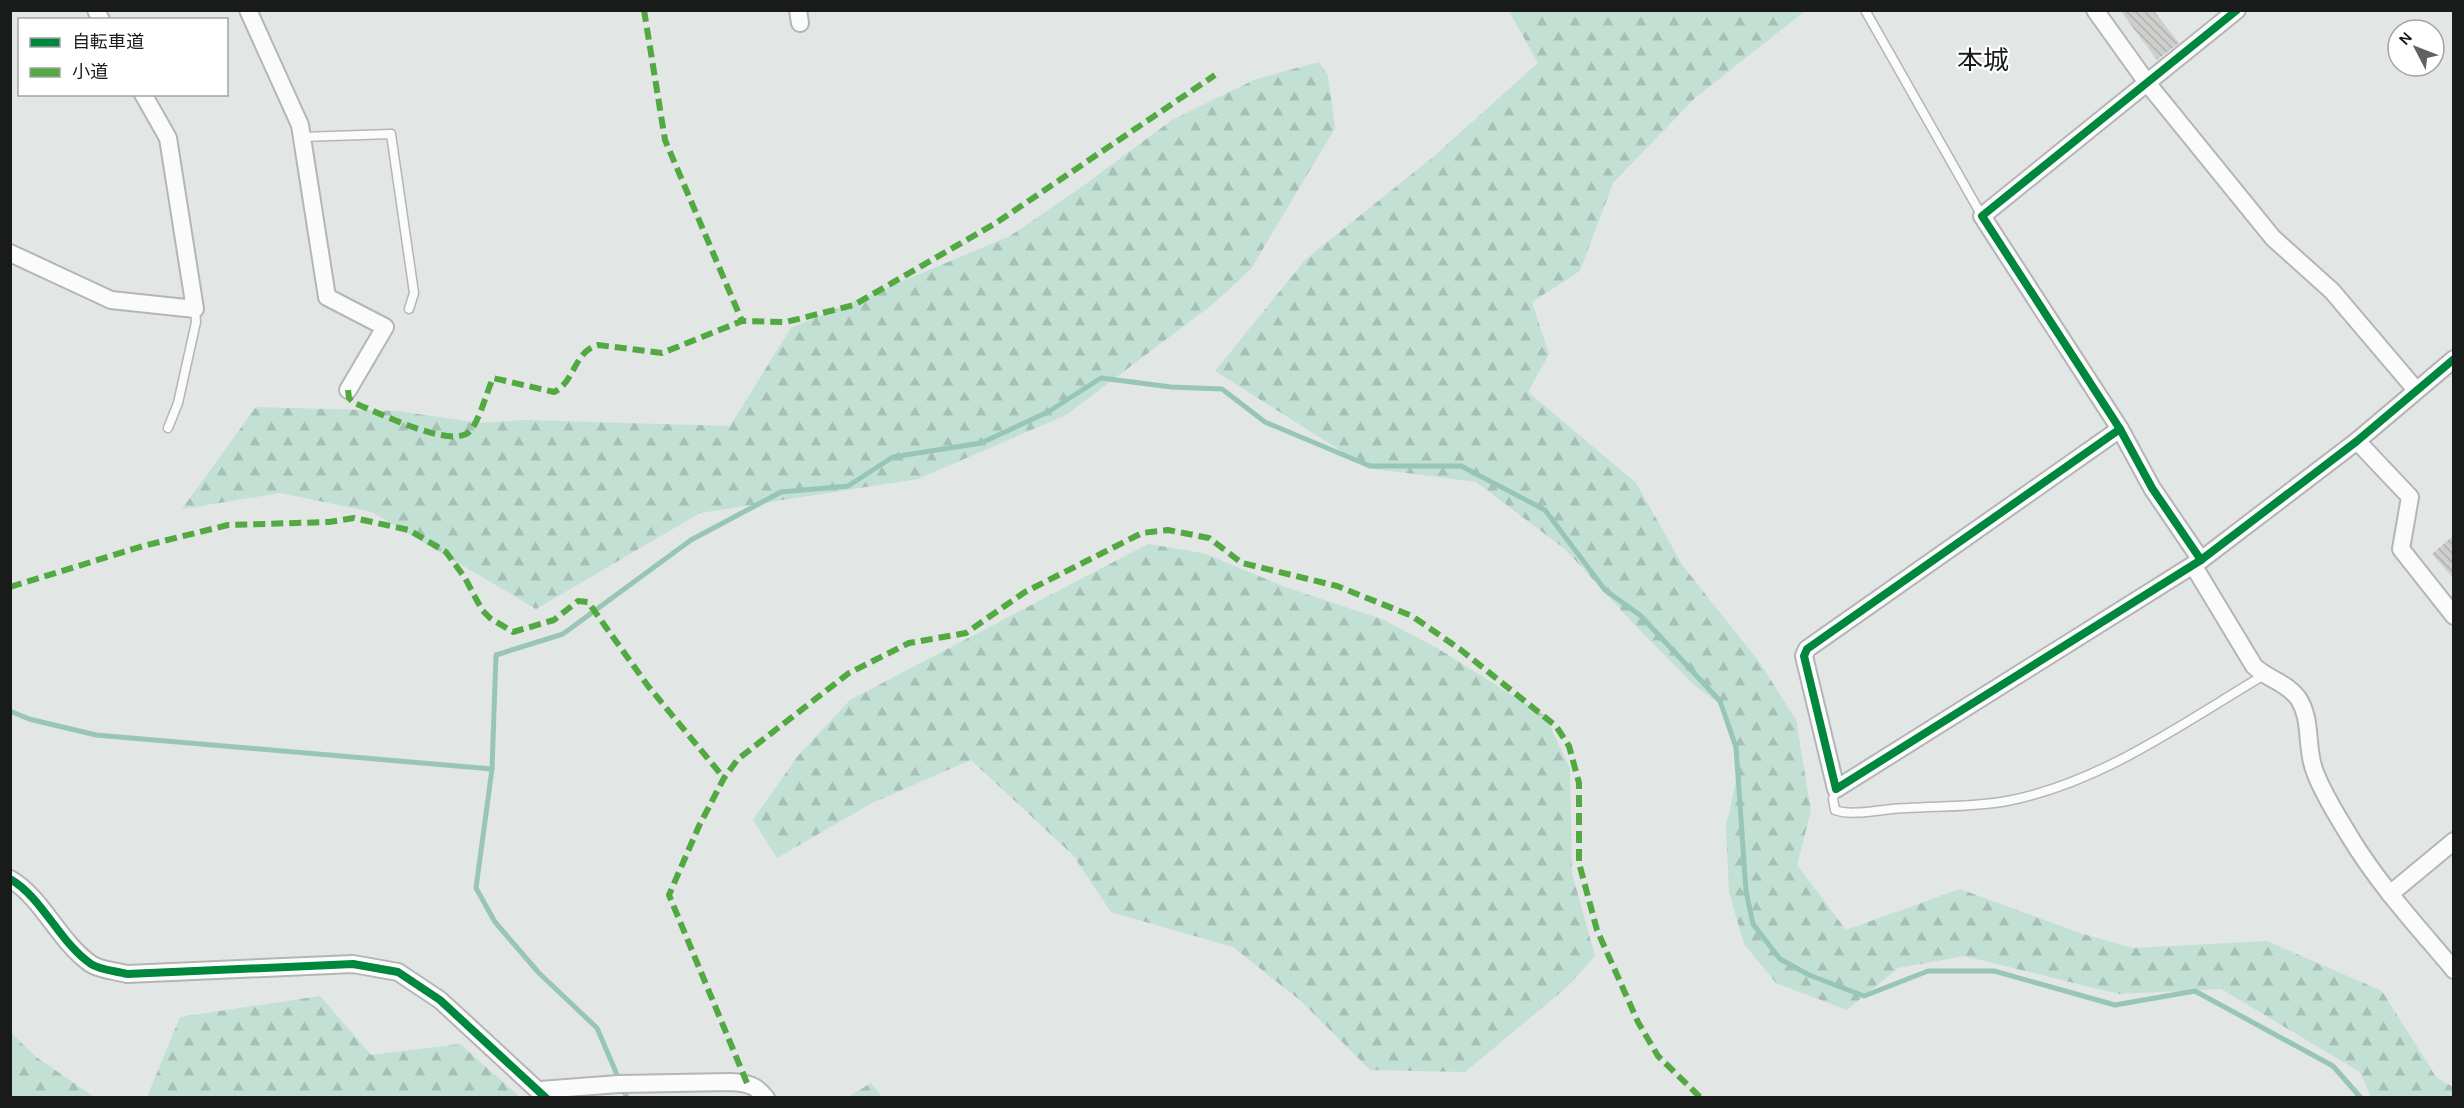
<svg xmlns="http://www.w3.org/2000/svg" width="2464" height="1108" font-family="Karla,'Noto Sans JP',sans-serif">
  <defs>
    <pattern id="forest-firs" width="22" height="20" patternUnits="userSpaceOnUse" patternTransform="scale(1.5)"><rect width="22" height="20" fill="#c3e0d5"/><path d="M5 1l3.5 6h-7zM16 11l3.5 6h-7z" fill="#a7c0b6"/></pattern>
    <pattern id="building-back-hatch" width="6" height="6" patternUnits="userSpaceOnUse" patternTransform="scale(1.5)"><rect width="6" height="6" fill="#cececd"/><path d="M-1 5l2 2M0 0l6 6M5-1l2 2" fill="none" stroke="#b0b0af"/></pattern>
  </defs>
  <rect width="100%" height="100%" fill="#e2e6e4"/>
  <g fill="url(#forest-firs)">
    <path d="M1509,11H1805L1695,98L1613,183L1580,271L1532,302L1549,354L1528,392L1636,483L1683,566L1760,663L1796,720L1811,811L1797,865L1846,930L1960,889L2080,933L2133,948L2267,941L2382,991L2436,1077L2453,1087V1097H2371L2360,1072L2221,989L2119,994L1964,956L1898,968L1847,1010L1776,983L1744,944L1729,892L1726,827L1738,772L1725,708L1694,685L1631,621L1565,549L1476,482L1368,468L1215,371L1306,259L1433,157L1538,63Z"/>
    <path d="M1319,62L1328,76L1335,128L1251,269L1213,304L1066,415L918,479L700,513L536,609L372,512L280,493L182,509L256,407L398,411L479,423L525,420L730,426L791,328L1010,236L1083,186L1172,120L1256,79Z"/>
    <path d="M1148,544L1203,553L1285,587L1384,620L1437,648L1545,716L1570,768L1572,873L1595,956L1567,987L1465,1072L1370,1070L1301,1001L1233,947L1111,912L1073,855L971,760L872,803L777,858L753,820L797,757L850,700Z"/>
    <path d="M320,996L371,1055L460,1044L520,1097H147L180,1017Z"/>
    <path d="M11,1033L35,1056L94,1097H11Z"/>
    <path d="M871,1083L882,1097H848Z"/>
  </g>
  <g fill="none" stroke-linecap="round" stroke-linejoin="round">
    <g stroke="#98c6b6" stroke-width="5">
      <path d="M10,711L29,719L96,735L492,769"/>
      <path d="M627,1098L597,1028L539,973L495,922L476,888L492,769L496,655L563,634L691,540L781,492L848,486L893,457L981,443L1048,412L1101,378L1171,387L1222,389L1265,422L1370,466H1461L1545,510L1605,590L1641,616L1720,701L1736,747L1746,891L1753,924L1780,959L1809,975L1864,996L1928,971H1994L2115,1005L2195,991L2333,1066L2361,1098"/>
    </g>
  </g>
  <g fill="url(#building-back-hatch)">
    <path d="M2120,10H2153L2179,43L2157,60Z"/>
    <path d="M2454,535V579L2432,554Z"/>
  </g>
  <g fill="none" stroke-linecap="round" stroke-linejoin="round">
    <g stroke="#b4b6b5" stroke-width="11">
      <g id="lane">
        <path d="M1865,10L1982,216"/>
        <path d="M302,137L391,134L414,293L409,309"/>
        <path d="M168,428L178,403L196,322L195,309"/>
        <path d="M1836,789L1833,799L1835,810C1852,817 1886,808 1907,808C1940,806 1975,807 2007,801C2101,783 2183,723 2264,675"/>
      </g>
    </g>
    <g stroke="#b4b6b5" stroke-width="20">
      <g id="street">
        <path d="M96,10L101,20"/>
        <path d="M248,10L300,125L327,297L385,327L348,390"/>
        <path d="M798,10L800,23"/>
        <path d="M2095,10L2148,84L2273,238L2332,291L2416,390"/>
        <path d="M10,253L111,300L195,309L168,138L143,94"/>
        <path d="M2120,429L1807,649L1804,656L1836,789L2201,560L2357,441L2454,359"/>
        <path d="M2357,441L2410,497L2401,549L2454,616"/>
        <path d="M2201,560L2152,488L2120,429L1982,216L2237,10"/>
        <path d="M2193,565L2254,666C2267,679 2286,682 2298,698C2313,721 2305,748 2315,772C2323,794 2338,817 2350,837C2379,885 2418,927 2454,970"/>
        <path d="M10,879C42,897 59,942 91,964C100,970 116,971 127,974L353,964L398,972L440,1000L546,1098"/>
        <path d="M2390,894L2454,841"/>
        <path d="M540,1090L619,1084L731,1082C747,1083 756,1085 766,1098"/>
      </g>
    </g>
    <use href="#lane" stroke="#fbfbfb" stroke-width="8"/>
    <use href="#street" stroke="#fbfbfb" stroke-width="16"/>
    <g stroke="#52a942" stroke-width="6" stroke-dasharray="12 6" stroke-linecap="butt">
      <path d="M644,10L665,140L742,321"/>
      <path d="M348,390L349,398L354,403C376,411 455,452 471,430C481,416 486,394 493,378L554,392C575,382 574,351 598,345L662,353L742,321L786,322L854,305L996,223L1215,75"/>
      <path d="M10,587L143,546L228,525L329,522L354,518L409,530L446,552L465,578L482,610L490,618L513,632L554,620L578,601L588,602L648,686L724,778"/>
      <path d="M747,1083L669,895L699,826L724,778L738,759L849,673L909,643L966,633L1025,592L1142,533L1168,530L1209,538L1242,563L1337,586L1412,616L1461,650L1556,726L1569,746L1579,783V863L1597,930L1638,1022L1658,1056L1701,1098"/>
    </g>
    <g stroke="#fff" stroke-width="11">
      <g id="cycleway">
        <path d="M2120,429L1807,649L1804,656L1836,789L2201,560L2357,441L2454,359"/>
        <path d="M2201,560L2152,488L2120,429L1982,216L2237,10"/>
        <path d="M10,879C42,897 59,942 91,964C100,970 116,971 127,974L353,964L398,972L440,1000L546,1098"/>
      </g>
    </g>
    <use href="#cycleway" stroke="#00873e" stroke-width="8"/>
  </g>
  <g text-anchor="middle" stroke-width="4.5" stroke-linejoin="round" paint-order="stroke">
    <g font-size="26" fill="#191b1a" stroke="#fff">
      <text x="1983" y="69">本城</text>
    </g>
  </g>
  <rect width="2464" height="1108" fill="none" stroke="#191b1a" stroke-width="24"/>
  <rect x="18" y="18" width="210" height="78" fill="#ffffff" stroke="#a3a4a3" stroke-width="1.5"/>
  <rect x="30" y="38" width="30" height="9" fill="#00873e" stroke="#a3a4a3" stroke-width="1.5"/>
  <text x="72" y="48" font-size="18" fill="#191b1a">自転車道</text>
  <rect x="30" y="68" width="30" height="9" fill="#52a942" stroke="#a3a4a3" stroke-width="1.5"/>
  <text x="72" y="78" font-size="18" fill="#191b1a">小道</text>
  <g transform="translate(2416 48) rotate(312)"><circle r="28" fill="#ffffff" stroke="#a3a4a3" stroke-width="1.5"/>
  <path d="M0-4.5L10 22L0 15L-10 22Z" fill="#5f6261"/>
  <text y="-9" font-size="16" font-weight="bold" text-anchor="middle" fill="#191b1a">N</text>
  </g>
</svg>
